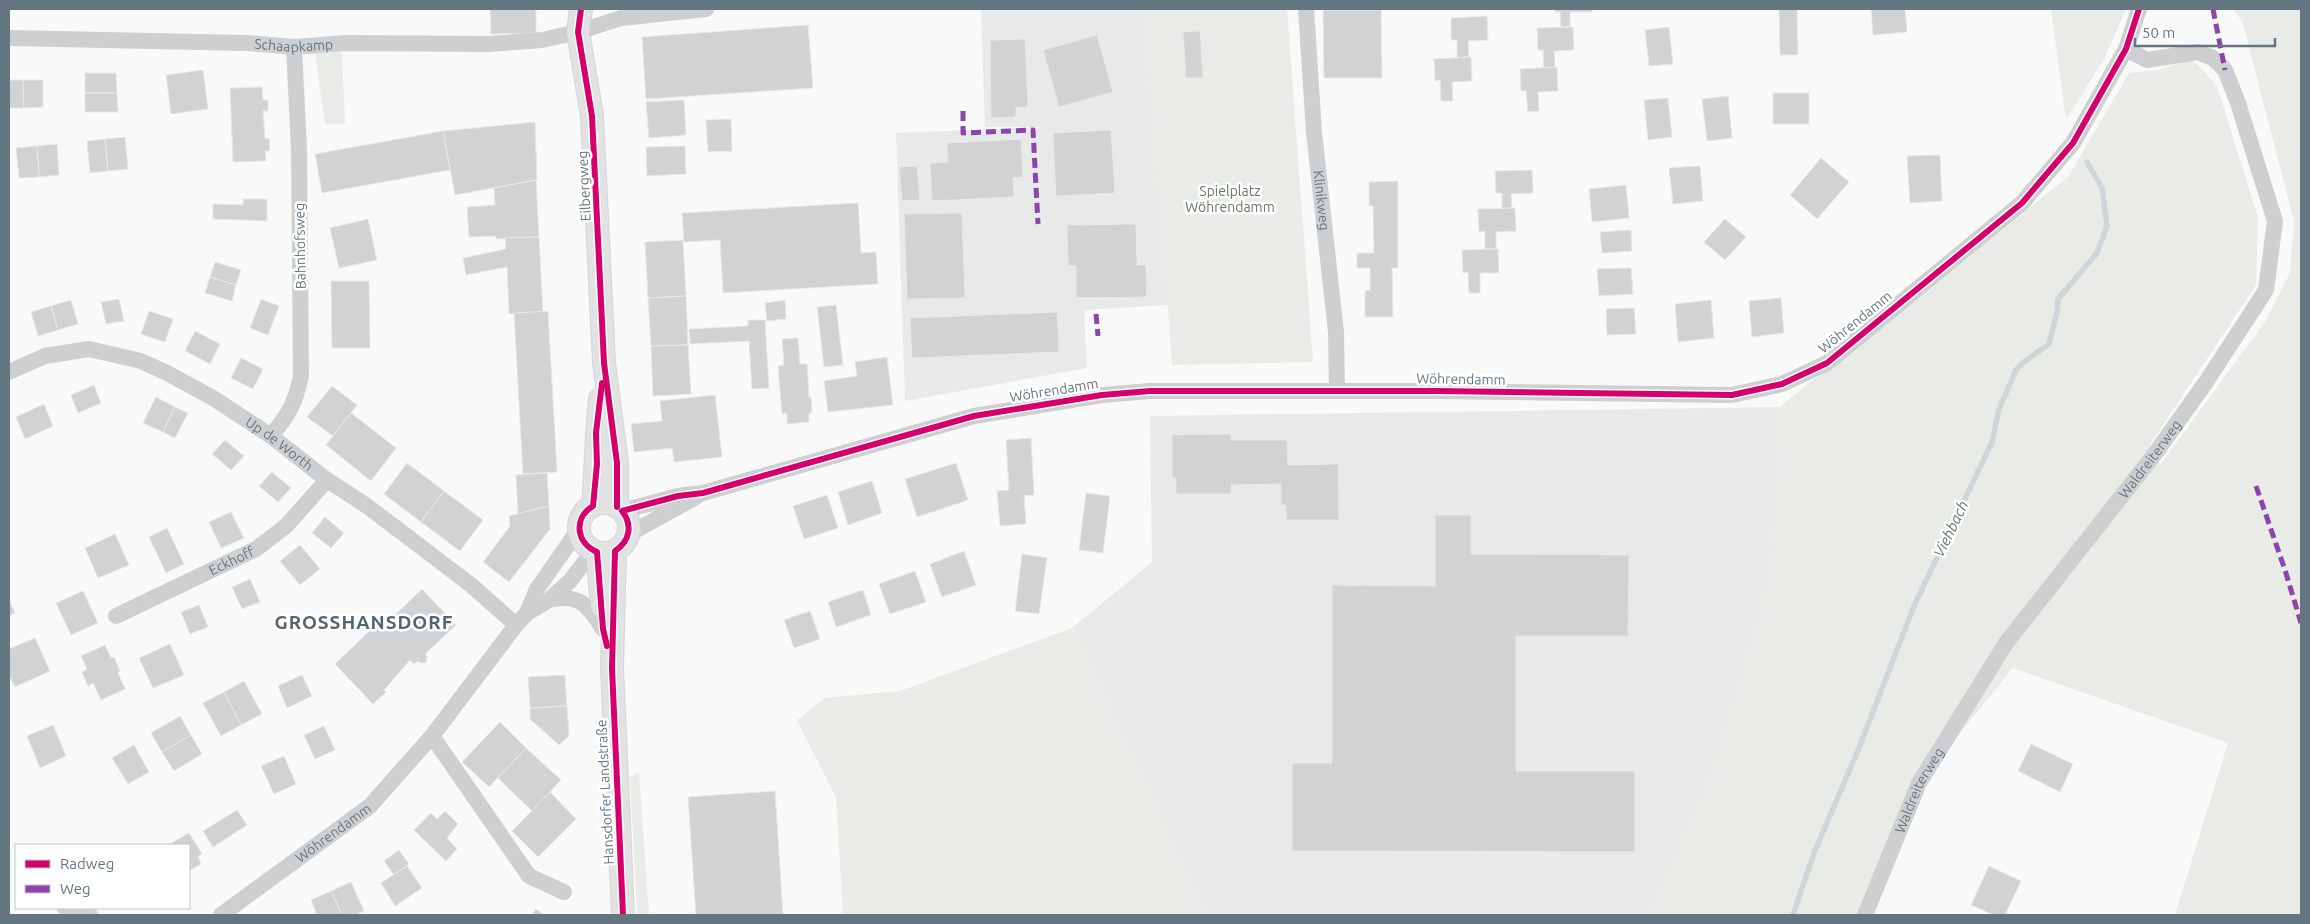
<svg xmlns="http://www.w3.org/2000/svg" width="2310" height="924" font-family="Ubuntu,sans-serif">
  <rect width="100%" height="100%" fill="#f9f9f9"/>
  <g fill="#e8e9e9">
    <path d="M1146,9L1168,305L1084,310L1087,368L905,401L896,133L1046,127H985L981,10Z"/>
    <path d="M1780,407L1774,574L1715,771L1652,915H1204L1072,628L1152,562L1150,416Z"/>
  </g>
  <g fill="#e8ebe6">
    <path d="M1146,9H1287L1313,362L1172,365Z"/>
    <path d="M2051,9H2126L2104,59L2066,120Z"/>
    <path d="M2233,9H2301V915H2175L2228,743L2013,668L1919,783L1865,915H1652L1715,771L1774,574L1780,407L1810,382L1845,358L2069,176L2129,73L2159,70L2192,59L2217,86L2258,218L2256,285L2149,446L2160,465L2265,322L2290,273L2294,222L2243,23Z"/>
    <path d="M342,52L345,124H325L315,53Z"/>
    <path d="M1072,628L1204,915H843L836,797L797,720L825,698L900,691Z"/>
    <path d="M639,772L649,915H637L630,777Z"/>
  </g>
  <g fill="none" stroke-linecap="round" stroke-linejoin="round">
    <path stroke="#ced6d9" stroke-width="5.5" d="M1793,915L1814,853L1859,748L1914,606L1992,442L1999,409L2016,370L2025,361L2049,344L2057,312L2058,299L2097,253L2107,226L2102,188L2087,162"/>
  </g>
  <g fill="#d0d2d3" stroke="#e8e8e8">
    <path d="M490,9H536V33L491,34Z"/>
    <path d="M1555,9H1592V12H1570V26L1561,27L1560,12H1555Z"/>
    <path d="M1779,9H1797L1798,55H1780Z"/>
    <path d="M1871,9H1905L1907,32L1873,35Z"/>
    <path d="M1323,10H1381L1382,78H1324Z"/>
    <path d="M1487,16L1488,40L1468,41L1469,57L1457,58V40H1451V18Z"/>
    <path d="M808,25L813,88L646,99L642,37Z"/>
    <path d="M1573,27L1574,50L1554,51L1555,67L1544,68L1543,50H1538L1537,28Z"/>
    <path d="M1669,27L1673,64L1649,66L1645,30Z"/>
    <path d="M1200,31L1203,78H1186L1183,32Z"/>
    <path d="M1097,35L1113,92L1059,107L1043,50Z"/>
    <path d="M1025,39L1028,107L1016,108V117L991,118L990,40Z"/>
    <path d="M1471,57L1472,81L1452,82L1453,101H1441L1440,80L1435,81L1434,59Z"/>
    <path d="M1557,67L1558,91L1538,92L1539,111L1528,112L1526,91H1521L1520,69Z"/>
    <path d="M203,70L208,109L171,114L166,75Z"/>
    <path d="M85,73H116L117,93H85Z"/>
    <path d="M9,80H23L24,108H9Z"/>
    <path d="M23,80H43V107L24,108Z"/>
    <path d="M262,87L263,100H268V111H263L265,139L269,138L270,151H265L266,161L233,162L230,88Z"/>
    <path d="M85,93H117L118,112H85Z"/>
    <rect x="1773" y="93" width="36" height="31"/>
    <path d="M1728,96L1732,138L1707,141L1702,99Z"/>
    <path d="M1668,98L1672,137L1648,140L1644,100Z"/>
    <path d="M684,100L686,135L649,138L646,102Z"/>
    <path d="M731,119L732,151L708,152L706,120Z"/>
    <path d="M535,122L537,180L455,195L443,131Z"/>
    <path d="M1111,130L1115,193L1056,196L1053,133Z"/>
    <path d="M443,131L450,170L322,193L315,154Z"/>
    <path d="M125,137L128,169L108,171L105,139Z"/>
    <path d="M105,139L108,171L90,173L87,141Z"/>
    <path d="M1021,139L1023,177L1013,178L1014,197L932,201L930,163L948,162L947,143Z"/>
    <path d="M57,144L59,175L39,177L37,146Z"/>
    <path d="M37,146L39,177L19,178L16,148Z"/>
    <path d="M685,146L686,174L647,176L646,147Z"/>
    <path d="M1940,155L1942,201L1910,203L1907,156Z"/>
    <path d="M1821,158L1849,182L1817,219L1790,195Z"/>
    <path d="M917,166L920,200L902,201L899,167Z"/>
    <path d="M1700,166L1703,201L1673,204L1669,168Z"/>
    <path d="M1532,170L1533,193L1511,194L1512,208H1502V193H1496L1495,171Z"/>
    <path d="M536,180L539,237L496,239V236L469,237L467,207L495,205L494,188Z"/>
    <path d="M1398,181V268H1392L1393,317H1365V291L1370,290V268H1357V253H1374L1373,206H1369V182Z"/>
    <path d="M1626,185L1629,218L1592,222L1589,189Z"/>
    <path d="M243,199H267V221L213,219V204L243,205Z"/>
    <path d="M858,203L861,253L876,252L878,284L723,293L720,240L684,242L682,213Z"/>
    <path d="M1515,208L1516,231L1496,232V249H1485V231L1479,232L1478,209Z"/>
    <path d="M962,213L965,298L907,299L904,214Z"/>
    <path d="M368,219L377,260L339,268L330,228Z"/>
    <path d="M1725,219L1746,237L1725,260L1704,242Z"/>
    <path d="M1136,224L1137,265H1146L1147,297L1076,298V266H1068L1067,225Z"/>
    <path d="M1631,230L1632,251L1602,253L1600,232Z"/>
    <path d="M539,237L543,312L509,314L507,267L466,275L463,258L506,249L505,238Z"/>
    <path d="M683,240L686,296L648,298L645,242Z"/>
    <path d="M1498,249L1499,273H1480V293H1469L1468,272L1463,273L1462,250Z"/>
    <path d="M215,262L241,270L236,285L210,277Z"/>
    <path d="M1631,268L1633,294L1599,296L1597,269Z"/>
    <path d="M210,277L236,285L232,301L205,293Z"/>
    <path d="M331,281H369L370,348H332Z"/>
    <path d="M686,296L688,345L651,346L648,298Z"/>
    <path d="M1781,298L1784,333L1752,337L1749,301Z"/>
    <path d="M119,299L124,321L106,324L101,302Z"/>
    <path d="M261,299L279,306L268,335L250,328Z"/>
    <path d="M71,300L78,324L58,330L51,306Z"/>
    <path d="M785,300L786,319L767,321L765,303Z"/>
    <path d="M1711,300L1714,338L1678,342L1675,304Z"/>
    <path d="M836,305L843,365L824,367L817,307Z"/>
    <path d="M51,306L58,330L38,336L31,312Z"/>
    <path d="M1634,308L1636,334L1607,335L1606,309Z"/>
    <path d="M149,311L173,319L165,342L141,334Z"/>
    <path d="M548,311L557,472L523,474L514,313Z"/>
    <path d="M1057,312L1059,352L912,358L910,318Z"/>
    <path d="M748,320H765L769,388L752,389L749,341L690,344L689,329L748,326Z"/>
    <path d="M195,331L220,344L210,364L185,351Z"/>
    <path d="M798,338L800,364H807L809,398L811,397L812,413H809V422L787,424V413L782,414L778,366L784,365L782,339Z"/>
    <path d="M688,345L691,394L653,396L651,346Z"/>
    <path d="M887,357L893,405L828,412L824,381L857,376L855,362Z"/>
    <path d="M241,358L263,369L253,389L231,378Z"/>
    <path d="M94,385L101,403L78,413L71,395Z"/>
    <path d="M332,386L357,405L333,436L307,417Z"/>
    <path d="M715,395L722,457L674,462L672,448L634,452L631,424L662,421L660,401Z"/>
    <path d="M156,397L175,407L163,432L143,423Z"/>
    <path d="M44,404L53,426L25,439L16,417Z"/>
    <path d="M175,407L188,413L175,438L163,432Z"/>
    <path d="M351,413L396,448L371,481L326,445Z"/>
    <path d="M1231,434V440H1287L1288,465L1338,464L1339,520H1286V505H1281V484L1231,485V494H1176V478H1172V435Z"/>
    <path d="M1031,438L1034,495L1024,496L1026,524L1000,526L997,491L1009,490L1006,440Z"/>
    <path d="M225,440L244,456L231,470L212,454Z"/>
    <path d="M407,463L444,491L421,522L384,494Z"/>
    <path d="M956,463L968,500L917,517L905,479Z"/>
    <path d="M272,472L291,488L278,502L259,486Z"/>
    <path d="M547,473L549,506L518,514L516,475Z"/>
    <path d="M872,481L882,513L848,525L838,492Z"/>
    <path d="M444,491L483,520L460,551L421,522Z"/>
    <path d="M1086,493L1110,496L1103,553L1079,550Z"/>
    <path d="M827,495L838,528L804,539L793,506Z"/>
    <path d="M549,506L550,529L509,582L483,562L510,526L509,516Z"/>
    <path d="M231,512L244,538L221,548L209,522Z"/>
    <path d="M1435,515H1471V554L1629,555L1628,636H1516V771H1635V852L1292,851V763H1332V585L1435,586Z"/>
    <path d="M325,517L344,533L331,548L312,533Z"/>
    <path d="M167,528L184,564L166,573L149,537Z"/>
    <path d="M115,534L129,565L98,578L85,548Z"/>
    <path d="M300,545L320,569L300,585L280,561Z"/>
    <path d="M964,551L976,585L942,597L930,564Z"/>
    <path d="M1022,554L1047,558L1039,614L1015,611Z"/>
    <path d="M915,571L926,602L890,614L879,584Z"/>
    <path d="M250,579L260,602L242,609L232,587Z"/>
    <path d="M422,589L456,625L425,654L427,657L426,663H420L418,661L414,664L410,660L384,690L386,692L373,704L335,664L379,622L380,624L390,614L393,617Z"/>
    <path d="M863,590L871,615L836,627L828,602Z"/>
    <path d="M83,591L98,623L71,635L56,603Z"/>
    <path d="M9,600L15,613L9,616Z"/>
    <path d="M199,605L208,627L190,634L181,612Z"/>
    <path d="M810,611L820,639L794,648L784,620Z"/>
    <path d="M35,638L50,671L15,687L9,675V649Z"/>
    <path d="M170,644L184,675L153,688L139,658Z"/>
    <path d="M105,645L111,658L114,657L120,671L118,673L125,689L101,700L93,683L88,686L82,672L87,669L81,656Z"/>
    <path d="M302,675L312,696L287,708L278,686Z"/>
    <path d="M565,675L567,706L530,708L528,677Z"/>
    <path d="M244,681L262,714L241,725L224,692Z"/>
    <path d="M224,692L241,725L221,736L203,703Z"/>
    <path d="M567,706L569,736L559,745L530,719V708Z"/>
    <path d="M180,716L191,735L162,752L151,733Z"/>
    <path d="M500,722L526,748L489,787L462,762Z"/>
    <path d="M53,725L66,756L40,768L27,736Z"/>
    <path d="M324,726L335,750L315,759L304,735Z"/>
    <path d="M191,735L202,754L174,771L162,752Z"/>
    <path d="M2031,744L2073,764L2060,792L2018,771Z"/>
    <path d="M134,745L149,772L128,784L112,758Z"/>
    <path d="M526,748L561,780L532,811L498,778Z"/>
    <path d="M284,756L296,784L274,794L261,766Z"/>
    <path d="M775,791L783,915H696L688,797Z"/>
    <path d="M550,792L576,819L538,857L512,831Z"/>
    <path d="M237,810L247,825L213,847L203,831Z"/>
    <path d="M445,811L458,824L447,838L457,849L446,861L414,830L431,813L437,819Z"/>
    <path d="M189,833L202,854L198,857L201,864L189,871V845H168Z"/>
    <path d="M399,850L409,864L394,875L384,861Z"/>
    <path d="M407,866L422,888L395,906L381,883Z"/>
    <path d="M1989,866L2021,881L2005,915H1994L1971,905Z"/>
    <path d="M351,882L364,911L355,915H342L331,891Z"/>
    <path d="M331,891L342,915H317L311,900Z"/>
    <path d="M56,908H95L99,915H60Z"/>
    <path d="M536,909L544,915H532Z"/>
  </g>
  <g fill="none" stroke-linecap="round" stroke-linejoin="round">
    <g stroke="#d5d6d7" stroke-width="24">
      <g id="secondary">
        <path d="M581,9L578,32L592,116L604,363L617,463V507"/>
        <circle cx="604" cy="528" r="25"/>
        <path d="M593,506C596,470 596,434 600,399"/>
        <path d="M615,551L612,668L623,915"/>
        <path d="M597,552L602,606"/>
      </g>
    </g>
    <g stroke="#cecfd0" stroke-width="16">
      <path id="s1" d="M1306,9L1314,132L1336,332L1337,391"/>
      <path id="s2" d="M9,38L247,43L294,47L347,43L489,44L542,40L578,32L621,18L706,9"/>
      <path id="s3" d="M9,372L45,356L89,349L141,361L167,373L213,398L271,436L327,480L367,506L471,585L516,625"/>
      <path d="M271,436C289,414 295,404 301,376L299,150L294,47"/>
      <path d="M622,511L678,496L703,493L974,416L1102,395L1150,391H1438L1732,395L1782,384L1827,363L2022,203L2073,143L2126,49L2139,9"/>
      <path d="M629,534L696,497"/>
      <path d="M549,600C579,593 588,605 603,629"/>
      <path d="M527,613L537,589L579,529"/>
      <path id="s4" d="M116,616L256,549L286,526L327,480"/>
      <path d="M432,736L529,876L564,892"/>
      <path id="s5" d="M221,915L370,806L432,736L516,625L527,613L549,600L570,581L593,551"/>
      <path id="s6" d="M1865,915L1919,783L2006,643L2154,455L2206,382L2266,290L2275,221L2238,103L2225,70L2213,58L2198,52L2147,60L2126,49"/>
    </g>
    <use href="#secondary" stroke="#e1e2e2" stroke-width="22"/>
    <g stroke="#8e44ad" stroke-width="5" stroke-dasharray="10 5" stroke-linecap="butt">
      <path d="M2213,9L2225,70"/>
      <path d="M963,111V133L1033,130L1038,224"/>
      <path d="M1096,314L1098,336"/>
      <path d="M2256,486L2285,570L2301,623"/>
    </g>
    <g stroke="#fff" stroke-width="9">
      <g id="cycleway">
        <path d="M581,9L578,32L592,116L604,363L617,463V507"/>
        <path d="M602,383L596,433L597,464L593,506C573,518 576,543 597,552L603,629L607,646"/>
        <path d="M623,915L612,668L615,551C630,541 633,525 622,511L678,496L703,493L974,416L1102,395L1150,391H1438L1732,395L1782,384L1827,363L2022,203L2073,143L2126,49L2139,9"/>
      </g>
    </g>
    <use href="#cycleway" stroke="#d6006c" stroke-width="6"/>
  </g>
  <g text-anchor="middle" stroke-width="5" stroke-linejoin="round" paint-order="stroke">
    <g font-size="14" fill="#657683" stroke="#fff">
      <text dy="5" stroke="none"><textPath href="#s2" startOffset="285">Schaapkamp</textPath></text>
      <text transform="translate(584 186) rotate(-93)" y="5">Eilbergweg</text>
      <text dy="5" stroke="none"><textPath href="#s1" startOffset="192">Klinikweg</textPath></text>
      <text transform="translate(300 246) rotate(-91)" y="5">Bahnhofsweg</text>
      <text transform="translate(1855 322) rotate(-39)" y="5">Wöhrendamm</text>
      <text transform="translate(1461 379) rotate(1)" y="5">Wöhrendamm</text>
      <text transform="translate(1054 390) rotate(-9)" y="5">Wöhrendamm</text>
      <text dy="5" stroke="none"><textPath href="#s3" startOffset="299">Up de Worth</textPath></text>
      <text dy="5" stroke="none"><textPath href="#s6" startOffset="541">Waldreiterweg</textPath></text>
      <text dy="5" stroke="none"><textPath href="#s4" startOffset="128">Eckhoff</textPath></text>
      <text dy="5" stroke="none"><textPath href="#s6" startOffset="136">Waldreiterweg</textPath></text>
      <text transform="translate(605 792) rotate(-93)" y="5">Hansdorfer Landstraße</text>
      <text dy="5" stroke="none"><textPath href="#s5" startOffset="139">Wöhrendamm</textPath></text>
    </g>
    <g font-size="14" fill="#687a64" stroke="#fff">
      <text x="1230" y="196">Spielplatz<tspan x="1230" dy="16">Wöhrendamm</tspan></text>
    </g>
    <g font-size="15" font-style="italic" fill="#60757c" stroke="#fff">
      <text transform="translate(1951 529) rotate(-64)" y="5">Viehbach</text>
    </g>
    <g font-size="19" font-weight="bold" letter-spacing="1" fill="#57646e" stroke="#fff">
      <text x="364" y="629">GROSSHANSDORF</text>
    </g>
  </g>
  <rect width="2310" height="924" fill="none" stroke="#657683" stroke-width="20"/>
  <rect x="15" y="844" width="175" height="65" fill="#ffffff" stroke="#c1c8cd"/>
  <rect x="25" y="860" width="25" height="8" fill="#d6006c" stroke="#c1c8cd"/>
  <text x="60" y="869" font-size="15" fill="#657683">Radweg</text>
  <rect x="25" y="885" width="25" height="8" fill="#8e44ad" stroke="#c1c8cd"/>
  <text x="60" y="894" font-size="15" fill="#657683">Weg</text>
  <path d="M2135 38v8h140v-8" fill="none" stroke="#657683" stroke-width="2.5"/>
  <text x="2142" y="38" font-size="15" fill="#657683" stroke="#ffffff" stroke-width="4" paint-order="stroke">50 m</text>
</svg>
